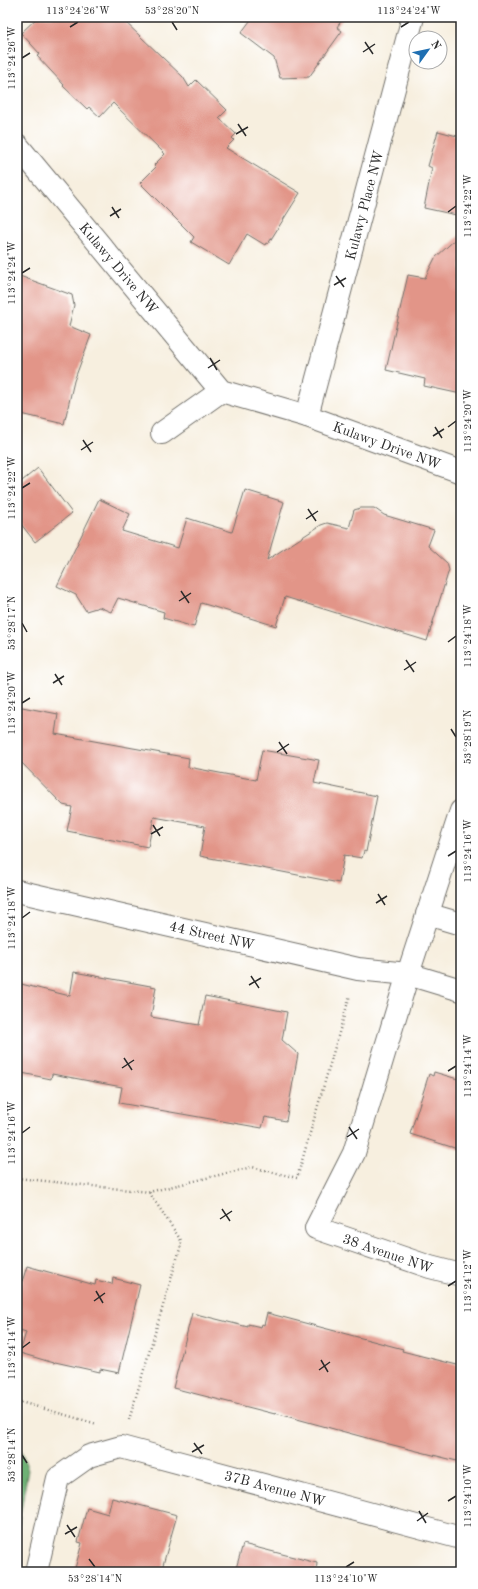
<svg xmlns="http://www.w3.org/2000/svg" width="478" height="1589" font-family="'Old Standard TT',serif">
  <rect width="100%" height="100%" fill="#fff"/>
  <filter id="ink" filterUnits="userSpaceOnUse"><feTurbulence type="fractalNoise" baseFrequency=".025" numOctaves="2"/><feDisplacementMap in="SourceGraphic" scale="8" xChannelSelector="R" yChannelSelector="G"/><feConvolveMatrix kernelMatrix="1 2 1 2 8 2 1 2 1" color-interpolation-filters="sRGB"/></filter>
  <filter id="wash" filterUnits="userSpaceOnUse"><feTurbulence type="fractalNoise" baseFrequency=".012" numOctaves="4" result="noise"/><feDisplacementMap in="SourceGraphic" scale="16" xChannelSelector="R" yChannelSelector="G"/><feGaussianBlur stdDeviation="0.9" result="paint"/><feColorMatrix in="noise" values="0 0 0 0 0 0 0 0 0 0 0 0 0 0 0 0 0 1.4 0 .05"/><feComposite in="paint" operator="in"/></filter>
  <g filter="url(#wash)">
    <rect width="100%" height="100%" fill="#f7efdf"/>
    <path fill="#6eb175" stroke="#4c6e50" d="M17,1438L28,1470L17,1534Z"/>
    <g id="blocks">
      <g fill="#e29588">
        <path d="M38,17H120L183,77L189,87L196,80L227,110L219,118L236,134L232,138L234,140L226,148L300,193L268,244L266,243L265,245L247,234L229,265L191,242L194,237L140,183L156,167L154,165L165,154L113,103L100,117L89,107L87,109L63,86L64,85L37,56L40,54L21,33Z"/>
        <path d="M253,17H344L337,27L342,31L309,77L280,78L274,58L241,33Z"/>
        <path d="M438,131L461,137V216L424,208L432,168L428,166Z"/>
        <path d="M461,234V394L424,386L425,379L386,370L408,275L425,278L435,258Z"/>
        <path d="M17,275L72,295L74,305L69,326L91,335L74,381L64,424L17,413Z"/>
        <path d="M38,468L72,513L35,542L17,519V485Z"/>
        <path d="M245,490L284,502L267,560L321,525L327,523L349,528L354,510L361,508H374L384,515L434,530L428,546L447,563L449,570L427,641L285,597L276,626L201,603L194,627L163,618L164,612L118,598L111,612L99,607L86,611L76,595L57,586L99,499L130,514L122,531L178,548L187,518L232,532Z"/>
        <path d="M17,706L58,714L55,734L189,758L188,767L256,780L262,750L319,760L314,783L377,796L366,852L364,851L362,858L344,855L339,883L200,856L205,826L154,817L148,847L67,831L72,807L63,805L17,758Z"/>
        <path d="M74,972L156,987L151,1017L199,1025L205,996L287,1012L282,1040L298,1054L286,1121L265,1117L262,1128L119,1103L122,1087L52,1074L51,1079L17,1072V983L70,996Z"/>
        <path d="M434,1072L461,1080V1150L410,1134L429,1074L433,1076Z"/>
        <path d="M27,1266L95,1285L96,1280L112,1284L113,1278L140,1285L119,1373L100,1369V1372L55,1362L54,1363L20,1353L26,1332L17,1329V1284L21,1285Z"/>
        <path d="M192,1313L248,1327V1324L261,1327L262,1324L264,1325L267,1313L403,1349L402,1351L461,1366V1462L389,1444L275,1413V1414L173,1388Z"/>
        <path d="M112,1498L177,1515L161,1572H74L82,1543L78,1542L87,1508L108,1514Z"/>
        <path d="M243,1544L317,1563L316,1572H235Z"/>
      </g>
    </g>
  </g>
  <g filter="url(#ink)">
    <use href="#blocks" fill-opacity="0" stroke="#72706a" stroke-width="1"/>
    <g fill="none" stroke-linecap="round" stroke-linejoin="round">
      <g stroke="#72706a" stroke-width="24">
        <g id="minor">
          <path d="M17,145L221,391L307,416L461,472"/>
          <path d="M307,416L413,17"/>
          <path d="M162,433L221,391"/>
          <path d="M461,811L408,974L354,1153L316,1228L430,1267L461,1275"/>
          <path d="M17,891L358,969L408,974L461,990"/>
          <path d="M427,914L461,924"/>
          <path d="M36,1572L58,1478L89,1456L121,1447L461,1538"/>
        </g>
      </g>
      <g stroke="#72706a" stroke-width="2.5" stroke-dasharray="1 3" stroke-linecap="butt">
        <path d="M17,1178L149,1192L252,1167L297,1178L350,995"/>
        <path d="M17,1401L97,1424"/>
        <path d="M129,1420L182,1242L149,1192"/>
      </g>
      <use href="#minor" stroke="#fff" stroke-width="22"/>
    </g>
  </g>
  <path fill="none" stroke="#2b2b2b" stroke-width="1.5" d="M172,22L177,30M70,27L78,22M401,27L409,22M365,42L373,54M363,52L375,44M22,58L30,53M238,124L246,136M236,134L248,127M112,207L119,218M448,212L456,206M110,216L121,209M22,273L30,268M336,276L344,287M334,285L346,278M210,358L217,370M208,368L220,360M435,427L442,438M448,427L456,421M433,436L444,429M83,440L91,452M81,450L93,442M22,488L30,483M308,509L316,521M306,519L318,511M181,591L189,603M179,601L191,593M22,623L27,632M448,642L456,636M406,660L414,672M404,670L416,662M55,674L62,685M53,683L64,676M22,703L30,698M451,729L456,737M279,742L287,754M277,752L289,744M153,825L160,836M151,834L163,827M448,856L456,851M378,894L385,905M376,903L387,896M22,918L30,912M251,976L259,988M249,985L261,978M124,1058L132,1070M122,1068L134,1060M448,1071L456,1066M349,1127L357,1139M22,1133L30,1127M347,1137L359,1129M222,1209L230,1221M220,1219L232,1211M448,1286L456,1281M96,1291L103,1303M94,1301L105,1293M22,1348L30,1342M321,1360L328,1372M319,1370L330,1362M194,1443L202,1454M192,1452L204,1445M22,1455L27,1463M448,1501L456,1496M419,1511L426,1523M417,1521L428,1513M67,1525L75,1537M65,1534L77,1527M89,1559L95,1567M346,1567L354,1562"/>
  <g text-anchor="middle" stroke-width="3" stroke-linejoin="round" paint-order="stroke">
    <g font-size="14" fill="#2b2b2b" stroke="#fff">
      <text transform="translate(364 205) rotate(-75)" y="5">Kulawy Place NW</text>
      <text transform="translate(119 268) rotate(50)" y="5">Kulawy Drive NW</text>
      <text transform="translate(387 445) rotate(20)" y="5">Kulawy Drive NW</text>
      <text transform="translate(212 935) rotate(13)" y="5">44 Street NW</text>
      <text transform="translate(388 1253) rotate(19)" y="5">38 Avenue NW</text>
      <text transform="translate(275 1488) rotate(15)" y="5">37B Avenue NW</text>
    </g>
  </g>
  <rect width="478" height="1589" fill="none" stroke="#fff" stroke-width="44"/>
  <g transform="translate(428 50) rotate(57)"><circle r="19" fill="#ffffff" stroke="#aaaaaa"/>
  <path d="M0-3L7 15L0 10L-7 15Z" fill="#1f6fb2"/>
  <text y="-6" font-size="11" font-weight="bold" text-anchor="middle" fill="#2b2b2b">N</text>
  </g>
  <rect x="22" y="22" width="434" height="1545" fill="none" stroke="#2b2b2b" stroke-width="1.5"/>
  <g font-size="10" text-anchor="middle" fill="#2b2b2b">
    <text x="78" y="14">113°24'26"W</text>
    <text x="172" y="14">53°28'20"N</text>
    <text x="409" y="14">113°24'24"W</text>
    <text transform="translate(11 58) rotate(-90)" y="4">113°24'26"W</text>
    <text transform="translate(467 206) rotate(-90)" y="4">113°24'22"W</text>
    <text transform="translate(11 273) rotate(-90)" y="4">113°24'24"W</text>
    <text transform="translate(467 421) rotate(-90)" y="4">113°24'20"W</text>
    <text transform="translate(11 488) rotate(-90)" y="4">113°24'22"W</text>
    <text transform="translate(11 623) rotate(-90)" y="4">53°28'17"N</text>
    <text transform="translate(467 636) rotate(-90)" y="4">113°24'18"W</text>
    <text transform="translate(11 703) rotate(-90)" y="4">113°24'20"W</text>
    <text transform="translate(467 737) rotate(-90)" y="4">53°28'19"N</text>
    <text transform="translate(467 851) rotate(-90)" y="4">113°24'16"W</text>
    <text transform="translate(11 918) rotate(-90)" y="4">113°24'18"W</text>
    <text transform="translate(467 1066) rotate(-90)" y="4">113°24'14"W</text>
    <text transform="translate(11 1133) rotate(-90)" y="4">113°24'16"W</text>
    <text transform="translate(467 1281) rotate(-90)" y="4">113°24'12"W</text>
    <text transform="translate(11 1348) rotate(-90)" y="4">113°24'14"W</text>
    <text transform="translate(11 1455) rotate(-90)" y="4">53°28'14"N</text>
    <text transform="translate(467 1496) rotate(-90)" y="4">113°24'10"W</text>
    <text x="95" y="1582">53°28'14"N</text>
    <text x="346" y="1582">113°24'10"W</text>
  </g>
</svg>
